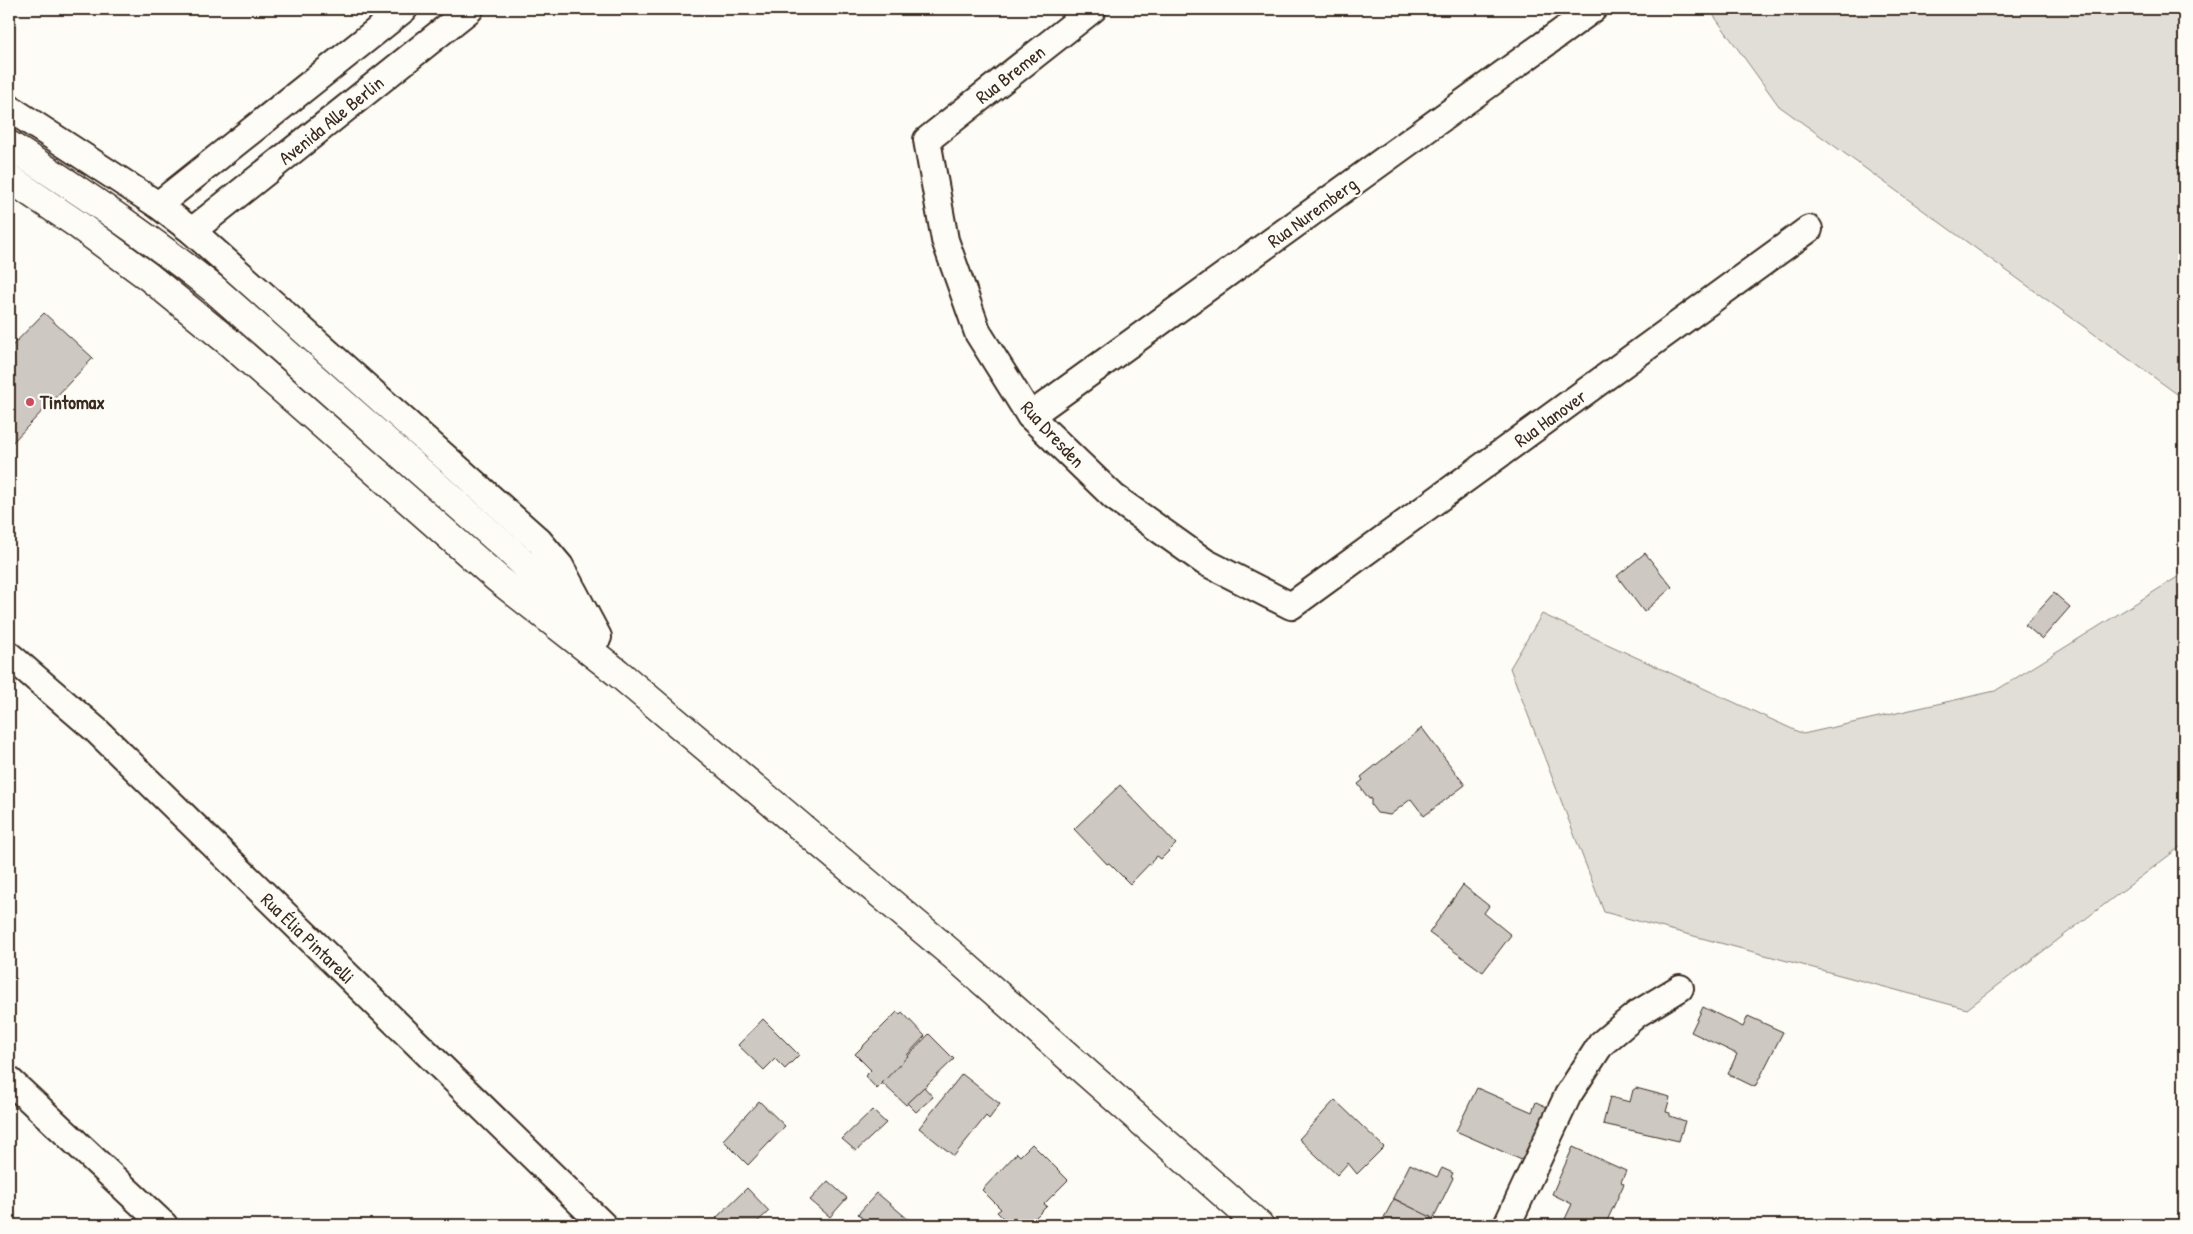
<svg xmlns="http://www.w3.org/2000/svg" width="2193" height="1234" font-family="'Patrick Hand',sans-serif">
  <rect width="100%" height="100%" fill="#fdfcf7"/>
  <filter id="ink" filterUnits="userSpaceOnUse"><feTurbulence type="fractalNoise" baseFrequency=".02" numOctaves="2"/><feDisplacementMap in="SourceGraphic" scale="10" xChannelSelector="R" yChannelSelector="G"/><feConvolveMatrix kernelMatrix="1 2 1 2 8 2 1 2 1" color-interpolation-filters="sRGB"/></filter>
  <g filter="url(#ink)">
    <g fill="#e1ded7" stroke="#8e847a">
      <path d="M1709,9H2184V399L1779,106Z"/>
      <path d="M2184,573V844L1967,1009L1604,912L1510,668L1542,614L1803,734L1995,691Z"/>
    </g>
    <g fill="#cdc8c2" stroke="#3b2a1e">
      <path d="M44,313L93,358L9,446V349Z"/>
      <path d="M1645,553L1672,587L1644,612L1617,576Z"/>
      <path d="M2054,593L2070,607L2042,639L2025,625Z"/>
      <path d="M1422,728L1465,785L1424,816L1411,799L1390,815L1377,813L1371,805V798L1369,799L1358,784L1363,780L1361,777Z"/>
      <path d="M1120,785L1176,844L1161,859L1157,856L1130,884L1109,863L1107,864L1074,829Z"/>
      <path d="M1463,885L1489,906L1484,913L1511,935L1483,972L1429,933Z"/>
      <path d="M1703,1007L1743,1027L1748,1016L1783,1032L1755,1087L1728,1074L1737,1054L1691,1032Z"/>
      <path d="M897,1012L900,1014L902,1012L925,1036L907,1055L909,1057L877,1089L865,1076L871,1070L855,1054Z"/>
      <path d="M763,1019L799,1055L785,1069L775,1059L764,1070L738,1045Z"/>
      <path d="M929,1034L954,1059L906,1105L882,1083Z"/>
      <path d="M962,1074L1000,1104L989,1119L986,1116L954,1156L919,1128Z"/>
      <path d="M924,1087L933,1097L916,1112L907,1103Z"/>
      <path d="M1477,1088L1532,1112L1536,1102L1558,1112L1533,1165L1456,1131Z"/>
      <path d="M1636,1088L1670,1097L1666,1112L1670,1113V1116L1685,1121L1679,1141L1603,1124L1610,1097L1630,1102L1633,1090Z"/>
      <path d="M1335,1100L1384,1147L1357,1174L1348,1163L1337,1175L1299,1139Z"/>
      <path d="M759,1101L785,1126L748,1165L723,1140Z"/>
      <path d="M872,1110L886,1123L856,1151L842,1139Z"/>
      <path d="M1032,1144L1068,1180L1044,1204L1047,1206L1028,1225H1010L997,1212L1001,1209L982,1190L1017,1153L1020,1156Z"/>
      <path d="M1573,1147L1626,1171L1621,1182L1624,1184L1605,1225H1578L1565,1219L1572,1204L1552,1194Z"/>
      <path d="M1410,1164L1437,1177L1442,1168L1453,1173L1451,1177L1453,1178L1433,1219L1393,1198Z"/>
      <path d="M828,1181L847,1198L830,1217L810,1200Z"/>
      <path d="M747,1188L769,1211L754,1225H722L716,1218Z"/>
      <path d="M877,1193L915,1225H869L858,1214Z"/>
      <path d="M1394,1199L1431,1217L1427,1225H1380Z"/>
    </g>
    <g fill="none" stroke-linecap="round" stroke-linejoin="round">
      <g stroke="#3b2a1e" stroke-width="30">
        <g id="minor">
          <path d="M1093,9L927,140L945,240L978,333L1030,416L1114,497L1205,562L1291,606L1809,229"/>
          <path d="M9,108L158,205L192,231L539,541L560,566L598,637"/>
          <path d="M158,205L404,9"/>
          <path d="M192,231L470,9"/>
          <path d="M1030,416L1593,9"/>
          <path d="M9,655L96,730L603,1225"/>
          <path d="M9,1080L164,1225"/>
          <path d="M1507,1225L1568,1095L1601,1044L1637,1014L1680,988"/>
        </g>
      </g>
      <g stroke="#3b2a1e" stroke-width="31">
        <g id="secondary">
          <path d="M9,145C80,191 149,237 215,290L508,549L550,589L590,639"/>
          <path d="M9,178L77,224L149,277L230,343L498,579L618,673L953,955L1259,1225"/>
        </g>
      </g>
      <use href="#minor" stroke="#fdfcf7" stroke-width="26"/>
      <use href="#secondary" stroke="#fdfcf7" stroke-width="28"/>
    </g>
  </g>
  <circle fill="#d1495b" stroke="#fdfcf7" stroke-width="2" cx="30" cy="402" r="5"/>
  <g text-anchor="middle" stroke-width="4.5" stroke-linejoin="round" paint-order="stroke">
    <g font-size="19" fill="#3b2a1e" stroke="#fdfcf7">
      <text transform="translate(1010 74) rotate(-38)" y="7">Rua Bremen</text>
      <text transform="translate(331 120) rotate(-39)" y="7">Avenida Alle Berlin</text>
      <text transform="translate(1312 212) rotate(-36)" y="7">Rua Nuremberg</text>
      <text transform="translate(1550 418) rotate(-36)" y="7">Rua Hanover</text>
      <text transform="translate(1053 434) rotate(47)" y="7">Rua Dresden</text>
      <text transform="translate(308 938) rotate(44)" y="7">Rua Élia Pintarelli</text>
    </g>
    <g font-size="19" font-weight="bold" fill="#3b2a1e" stroke="#fdfcf7" text-anchor="start">
      <text x="40" y="409">Tintomax</text>
    </g>
  </g>
  <rect width="2193" height="1234" fill="none" stroke="#fdfcf7" stroke-width="30"/>
  <rect x="15" y="15" width="2163" height="1204" fill="none" stroke="#3b2a1e" stroke-width="2" filter="url(#ink)"/>
</svg>
